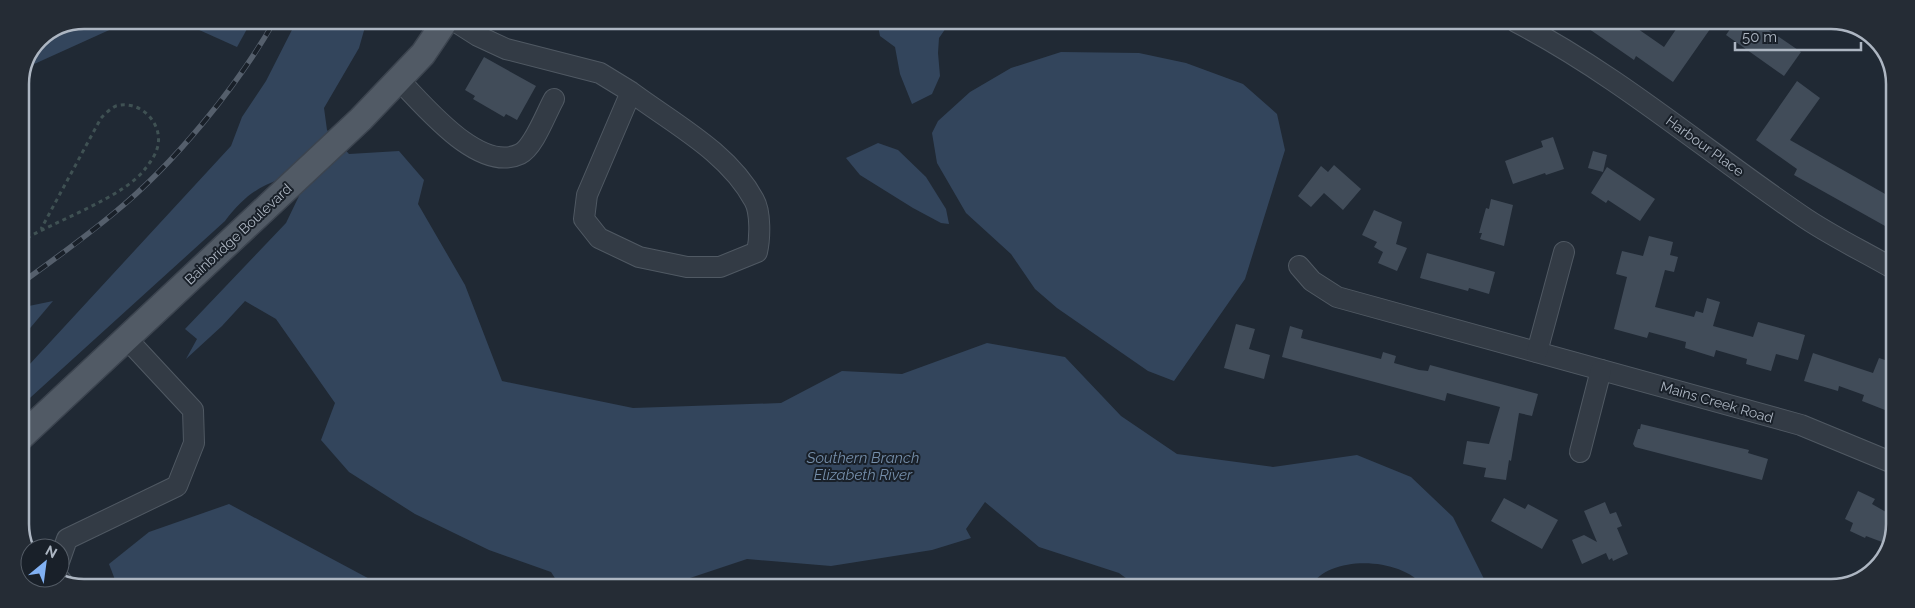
<svg xmlns="http://www.w3.org/2000/svg" width="1915" height="608" font-family="Raleway,sans-serif">
  <rect width="100%" height="100%" fill="#202934"/>
  <g fill="#33455c">
    <path d="M84,20H164L127,22L32,65L29,63L39,38Z"/>
    <path d="M177,20H252L237,47Z"/>
    <path d="M297,20H367L359,48L324,108L327,130L349,154L399,151L424,180L418,204L465,285L502,381L633,408L781,403L842,371L902,374L987,343L1065,357L1121,416L1177,454L1273,467L1357,455L1411,477L1453,517L1484,579L1455,588L1424,587C1402,557 1329,554 1310,587H1138L1119,573L1039,547L985,502L966,529L971,538L932,550L831,566L747,559L663,587L560,586L551,572L489,550L415,514L349,472L321,440L335,403L276,319L245,301L222,326L186,359L197,339L185,329L286,223L299,196L283,178C255,188 243,198 225,221L20,407V361L29,365L231,146L242,117L266,81Z"/>
    <path d="M877,21H941L948,25L939,38L938,53L940,76L932,94L912,104L900,74L895,47L880,36Z"/>
    <path d="M1061,52L1139,53L1186,63L1243,84L1277,114L1285,150L1245,279L1174,381L1148,371L1057,308L1035,289L1011,254L966,213L937,163L932,133L938,121L970,92L1011,68Z"/>
    <path d="M878,143L898,150L926,177L946,209L949,224L941,223L913,208L860,175L846,158Z"/>
    <path d="M53,301L20,340V310L24,307Z"/>
    <path d="M229,504L379,584L381,586L117,585L109,564L149,532Z"/>
  </g>
  <g fill="#414c59">
    <path d="M1579,22H1628L1664,47L1681,22H1715L1673,82L1636,56L1634,60Z"/>
    <path d="M1735,22H1757L1801,52L1784,76L1726,35Z"/>
    <path d="M484,57L536,86L517,120L506,114L504,117L473,99L475,96L465,90Z"/>
    <path d="M1797,81L1820,98L1790,140L1894,199V231L1794,175L1797,169L1756,140Z"/>
    <path d="M1553,137L1564,169L1546,175L1545,173L1513,184L1505,161L1543,147L1541,141Z"/>
    <path d="M1593,151L1607,155L1603,172L1588,168Z"/>
    <path d="M1334,165L1361,189L1343,210L1324,193L1311,207L1298,196L1321,166L1328,172Z"/>
    <path d="M1607,167L1655,199L1640,221L1608,200L1606,203L1591,193Z"/>
    <path d="M1491,199L1513,205L1504,246L1480,239L1482,233H1479L1486,208L1489,209Z"/>
    <path d="M1374,210L1402,222L1396,244L1407,248L1397,271L1378,263L1383,252L1374,247L1377,242L1362,235Z"/>
    <path d="M1649,236L1673,242L1670,255L1678,257L1674,272L1665,270L1655,307L1694,317L1696,311L1703,313L1707,298L1720,302L1713,326L1753,337L1758,322L1805,335L1798,360L1776,354L1771,371L1746,364L1747,359L1716,350L1714,357L1685,348L1686,342L1649,332L1647,338L1614,329L1627,277L1616,274L1622,251L1643,256Z"/>
    <path d="M1427,253L1495,272L1489,294L1469,288L1468,291L1420,278Z"/>
    <path d="M1236,324L1255,329L1249,349L1270,355L1264,379L1224,368Z"/>
    <path d="M1290,326L1303,330L1301,338L1381,359L1383,352L1396,356L1394,363L1419,370L1428,371L1430,365L1538,394L1532,416L1519,413L1511,461L1509,460L1506,480L1484,477L1486,468L1463,464L1467,441L1489,444L1500,407L1447,393L1445,401L1282,357Z"/>
    <path d="M1813,353L1873,373L1879,358L1894,363L1893,389L1885,410L1862,401L1864,395L1839,386L1838,391L1804,381Z"/>
    <path d="M1641,424L1749,450L1748,453L1768,459L1762,480L1635,447L1633,444L1638,429H1640Z"/>
    <path d="M1858,491L1875,499L1872,504L1893,516V541L1890,545L1866,536L1865,538L1850,531L1853,523L1845,519Z"/>
    <path d="M1504,498L1525,509L1528,504L1558,520L1542,549L1491,521Z"/>
    <path d="M1605,502L1610,514L1616,512L1622,526L1617,528L1628,554L1613,561L1612,558L1609,560L1606,553L1582,564L1572,540L1584,535L1597,542L1584,511Z"/>
  </g>
  <g fill="none" stroke-linecap="round" stroke-linejoin="round">
    <g stroke="#505963" stroke-width="22">
      <g id="minor">
        <path d="M453,20L478,36L506,49L600,73L631,92C674,124 728,152 754,200C761,212 760,239 757,252L720,267H687L639,257L599,238L584,219L587,195L631,92"/>
        <path d="M1516,22C1618,75 1706,151 1802,216C1831,236 1863,251 1894,269"/>
        <path d="M399,80C424,105 479,174 520,154C534,147 546,113 554,99"/>
        <path d="M1299,266L1312,281L1337,297L1801,425L1893,463"/>
        <path d="M1537,352L1564,252"/>
        <path d="M1580,452L1601,370"/>
        <path d="M60,559L67,539L177,486L194,443L193,410L127,339"/>
        <path d="M59,578L63,583"/>
      </g>
    </g>
    <g stroke="#3c444f" stroke-width="28">
      <path id="major" d="M20,438L361,119L423,54L446,20"/>
    </g>
    <path stroke="#3f5153" stroke-width="3" stroke-dasharray="4 4" stroke-linecap="butt" d="M20,242C54,221 123,198 145,169C149,164 155,156 157,149C165,125 141,99 116,106C111,108 105,114 101,118L41,229"/>
    <use href="#minor" stroke="#333b45" stroke-width="20"/>
    <use href="#major" stroke="#515a65" stroke-width="25"/>
    <g stroke="#555f6c" stroke-width="5.5">
      <path id="rail" d="M20,284C52,261 84,238 114,213C174,164 237,87 275,20"/>
    </g>
    <use href="#rail" stroke="#192029" stroke-width="4" stroke-dasharray="11" stroke-linecap="butt"/>
  </g>
  <g text-anchor="middle" stroke-width="4" stroke-linejoin="round" paint-order="stroke">
    <g font-size="14" fill="#adb6c2" stroke="#192029">
      <text transform="translate(1705 146) rotate(36)" y="5">Harbour Place</text>
      <text transform="translate(238 234) rotate(-43)" y="5">Bainbridge Boulevard</text>
      <text transform="translate(1717 402) rotate(16)" y="5">Mains Creek Road</text>
    </g>
    <g font-size="15" font-style="italic" fill="#758eaa" stroke="#192029">
      <text x="863" y="463">Southern Branch<tspan x="863" dy="17">Elizabeth River</tspan></text>
    </g>
  </g>
  <path d="M0 0H1915V608H0ZM84 29H1831A55 55 0 0 1 1886 84V524A55 55 0 0 1 1831 579H84A55 55 0 0 1 29 524V84A55 55 0 0 1 84 29Z" fill="#252c35" fill-rule="evenodd"/>
  <path fill="none" stroke="#adb6c2" stroke-width="2.5" d="M84 29H1831A55 55 0 0 1 1886 84V524A55 55 0 0 1 1831 579H84A55 55 0 0 1 29 524V84A55 55 0 0 1 84 29Z"/>
  <g transform="translate(45 563) rotate(29)"><circle r="24" fill="#192029" stroke="#545c66"/>
  <path d="M0-4L9 19L0 12L-9 19Z" fill="#81b1f3"/>
  <text y="-8" font-size="14" font-weight="bold" text-anchor="middle" fill="#adb6c2">N</text>
  </g>
  <path d="M1735 42v8h126v-8" fill="none" stroke="#adb6c2" stroke-width="2.5"/>
  <text x="1742" y="42" font-size="15" fill="#adb6c2" stroke="#192029" stroke-width="4" paint-order="stroke">50 m</text>
</svg>
